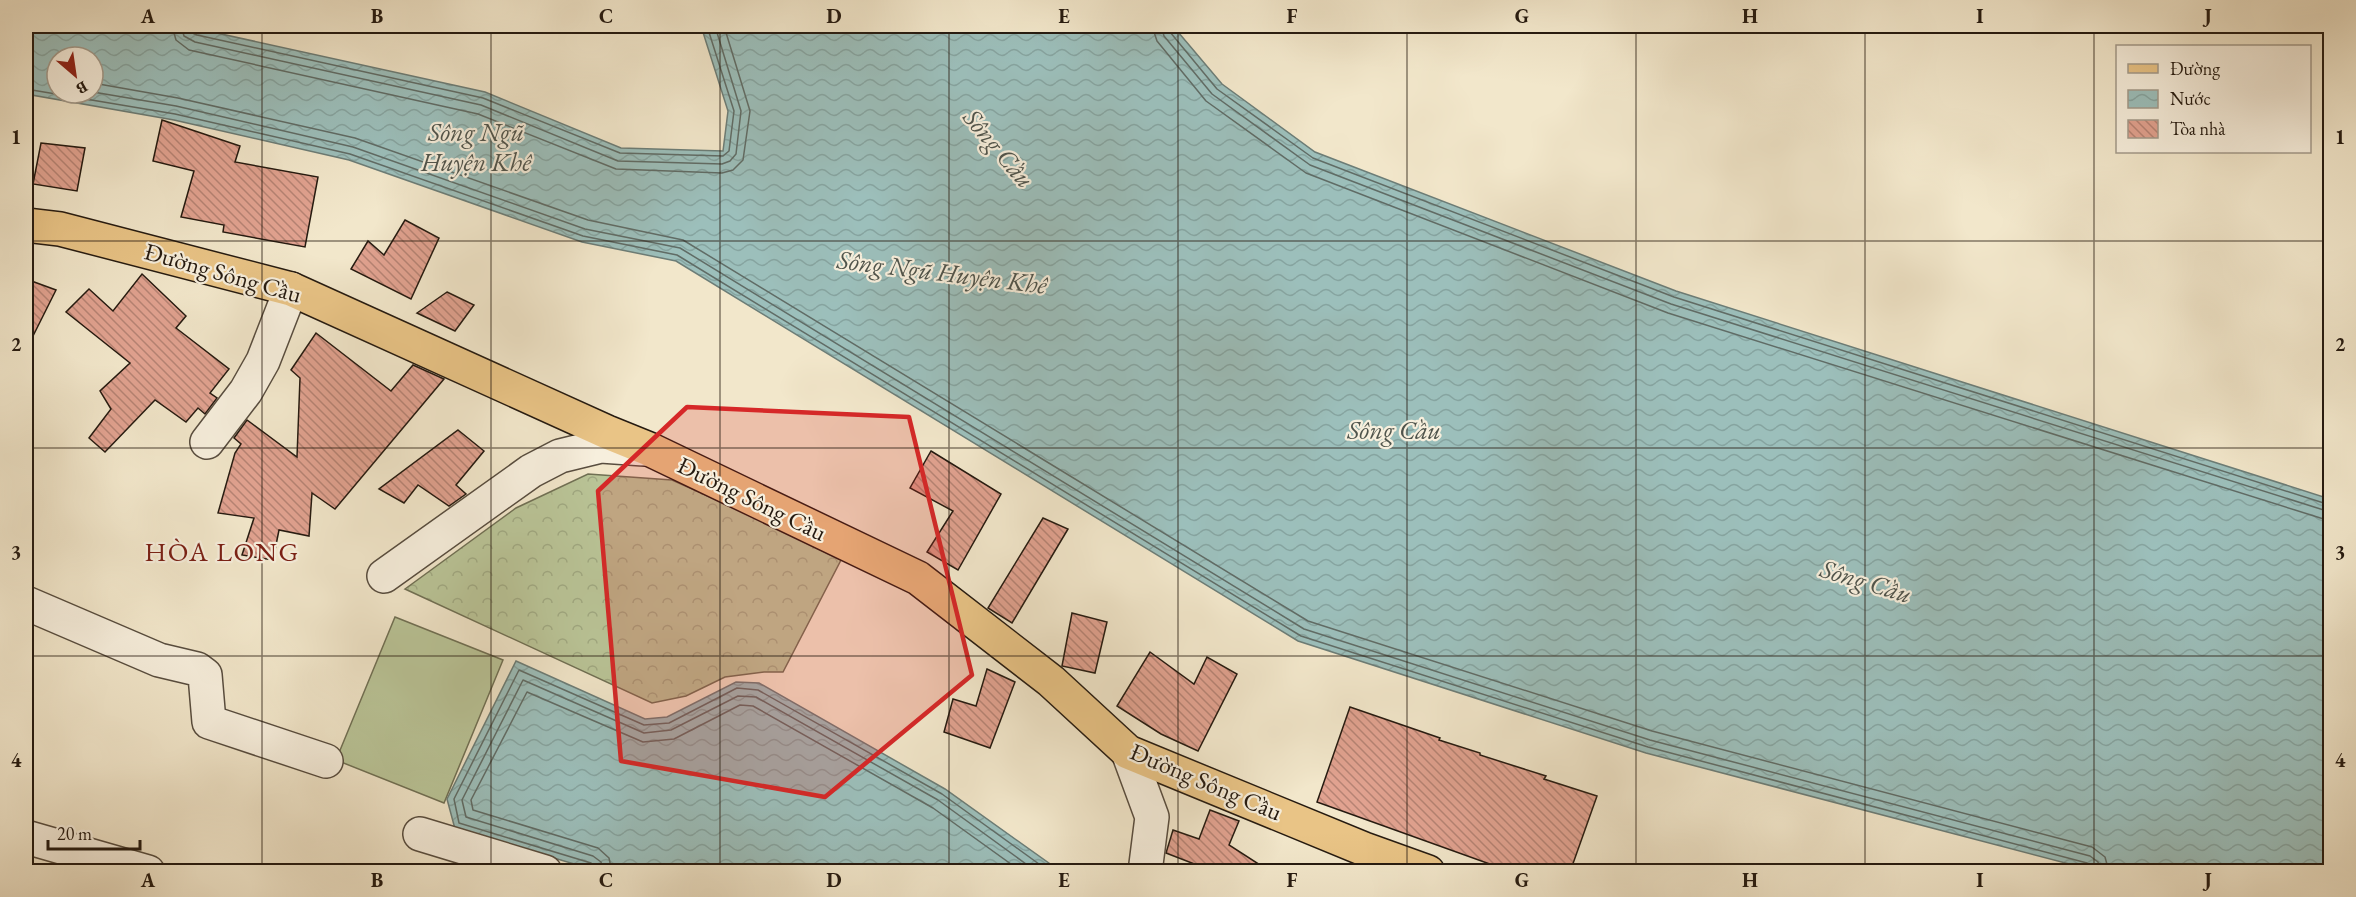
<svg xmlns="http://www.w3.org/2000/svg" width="2356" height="897" font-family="'EB Garamond',serif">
  <defs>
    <pattern id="forest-crowns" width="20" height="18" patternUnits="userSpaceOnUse" patternTransform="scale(1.5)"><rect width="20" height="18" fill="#bac598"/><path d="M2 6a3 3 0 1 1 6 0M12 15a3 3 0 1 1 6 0" fill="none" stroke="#a0a982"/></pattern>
    <pattern id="water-waves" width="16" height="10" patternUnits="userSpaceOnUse" patternTransform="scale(1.5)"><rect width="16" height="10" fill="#9cbfbb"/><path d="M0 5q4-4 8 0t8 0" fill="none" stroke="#86a4a0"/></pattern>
    <pattern id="building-back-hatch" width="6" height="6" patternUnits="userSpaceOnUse" patternTransform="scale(1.5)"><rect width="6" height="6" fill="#e1a290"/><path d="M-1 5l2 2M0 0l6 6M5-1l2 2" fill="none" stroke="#b68374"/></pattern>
  </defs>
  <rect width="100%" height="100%" fill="#f2e7cb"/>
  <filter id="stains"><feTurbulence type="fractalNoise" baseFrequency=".00333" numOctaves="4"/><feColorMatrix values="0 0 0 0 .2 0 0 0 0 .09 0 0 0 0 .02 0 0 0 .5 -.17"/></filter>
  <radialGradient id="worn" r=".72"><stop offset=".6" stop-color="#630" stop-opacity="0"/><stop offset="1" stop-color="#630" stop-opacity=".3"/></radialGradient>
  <path fill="url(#forest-crowns)" stroke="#707054" stroke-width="1.5" d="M588,474L672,480L757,518L841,560L783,672H764L725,677L686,696L652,703L405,589L516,508Z"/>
  <path fill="#bac598" stroke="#707054" stroke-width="1.5" d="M395,617L503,660L444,803L336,760Z"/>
  <g fill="url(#water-waves)" stroke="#6c7d77" stroke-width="1.5" fill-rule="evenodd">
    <path d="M26,26H185L485,92L621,148L723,151L728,111L701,26H1173L1222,84L1315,152L1676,291L2330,499V871H2096L1646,753L1298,641L676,261L582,242L349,160L174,120L26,94ZM57,57H93V93H57Z"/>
    <path d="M516,661L645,719L667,717L736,682L759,683L945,789L1060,871H598L455,829L447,799Z"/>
  </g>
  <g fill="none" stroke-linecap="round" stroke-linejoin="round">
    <g stroke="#606c66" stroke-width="1.5">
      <path d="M172,26L176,40L189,50L478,114L616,169L722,173L733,170L743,160L750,111L724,26"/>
      <path d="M181,26L184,36L195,42L481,105L618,161L722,164L730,161L736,154L741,111L715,26"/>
      <path d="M189,26L190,32L197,35L483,98L620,153L723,156L729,151L734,111L707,26"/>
      <path d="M1152,26L1157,41L1206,101L1306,173L1668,313L2330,521"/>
      <path d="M1161,26L1164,36L1212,94L1310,165L1671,304L2330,512"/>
      <path d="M1169,26L1170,32L1217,89L1313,158L1674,297L2330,505"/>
      <path d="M93,83L178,98L355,138L588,220L683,240L1308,621L1652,731L2092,847L2105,857L2109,872"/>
      <path d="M26,89L175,114L350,154L583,236L677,255L1301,636L1648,747L2087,863L2091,866L2092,872"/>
      <path d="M93,92L176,106L353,147L585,229L680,248L1304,629L1650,740L2090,856L2098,862L2100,872"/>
      <path d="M595,872L594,866L591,863L459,823L454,799L519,670L644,725L669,723L737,688L758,690L942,794L1050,872"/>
      <path d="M603,872L601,862L593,856L466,817L462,800L523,680L644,733L671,730L738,696L756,697L938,800L1037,872"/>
      <path d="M612,872L609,858L598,848L473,810L471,800L527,692L643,742L674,739L740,705L753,706L933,808L1022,872"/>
    </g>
  </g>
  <g fill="url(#building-back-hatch)" stroke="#251a10" stroke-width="1.5">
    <path d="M162,120L240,146L235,162L318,177L305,247L223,232L224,225L181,217L194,171L153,161Z"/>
    <path d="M41,143L85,148L77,191L33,184Z"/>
    <path d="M405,220L439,238L411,299L351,269L368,241L384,255Z"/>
    <path d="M142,274L186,316L176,328L229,369L210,393L217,398L205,414L198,408L186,422L155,400L105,452L89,438L111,409L100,391L130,363L66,312L89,289L113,311Z"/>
    <path d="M26,279L56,290L26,350Z"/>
    <path d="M447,292L474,305L455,331L417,313Z"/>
    <path d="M316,333L391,391L413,365L444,379L335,509L312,493L309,536L279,530L273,560L242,555L254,518L218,513L235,453L241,444L234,438L247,420L297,457L300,378L291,370Z"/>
    <path d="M458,430L484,451L456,485L466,494L449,506L418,485L404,503L379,489Z"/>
    <path d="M931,451L1001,494L958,570L927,552L953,511L910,488Z"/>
    <path d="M1043,518L1068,529L1012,623L988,608Z"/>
    <path d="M1072,613L1107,622L1095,673L1062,666Z"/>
    <path d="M1150,652L1194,684L1207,657L1237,674L1198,751L1161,734L1117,706Z"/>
    <path d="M987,669L1015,682L990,748L944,732L953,699L976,706Z"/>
    <path d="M1350,707L1440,738L1439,740L1480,753V755L1546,776L1544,779L1597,796L1570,872H1512L1317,802Z"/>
    <path d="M1210,810L1239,821L1229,845L1271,872H1215L1166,853L1173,830L1199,839Z"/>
  </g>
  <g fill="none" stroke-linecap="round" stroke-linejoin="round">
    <g stroke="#584d3f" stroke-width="36">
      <g id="minor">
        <path d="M207,442L246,391L263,361L291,289"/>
        <path d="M384,576L531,471L560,456L601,446L644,449"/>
        <path d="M26,603L159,660L197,669L205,675L209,722L326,761"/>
        <path d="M1128,752L1152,817L1145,872"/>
        <path d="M420,834L545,872"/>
        <path d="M26,837L148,872"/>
      </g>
    </g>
    <g stroke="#251a10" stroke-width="36">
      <path id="major" d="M26,225L60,229L291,289L607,432L649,449L918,578L1051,681L1128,752L1364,849L1428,872"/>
    </g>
    <use href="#minor" stroke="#f7efdd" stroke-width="33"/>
    <use href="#major" stroke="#e9c486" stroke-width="33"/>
  </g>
  <path fill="#d62828" fill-opacity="0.2" stroke="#d62828" stroke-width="4.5" stroke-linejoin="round" d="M687,407L909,417L972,675L825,797L621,761L598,491Z"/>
  <path fill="none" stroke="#251a10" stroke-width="1.5" stroke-opacity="0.55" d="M262,26V872M491,26V872M720,26V872M949,26V872M1178,26V872M1407,26V872M1636,26V872M1865,26V872M2094,26V872M26,241H2330M26,448H2330M26,656H2330"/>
  <g text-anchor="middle" stroke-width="4.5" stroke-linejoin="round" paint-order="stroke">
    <g font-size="24" fill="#251a10" stroke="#f7efdd">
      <text transform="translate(223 273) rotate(16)" y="8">Đường Sông Cầu</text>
      <text transform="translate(752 499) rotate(26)" y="8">Đường Sông Cầu</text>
      <text transform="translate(1206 782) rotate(23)" y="8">Đường Sông Cầu</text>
    </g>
    <g font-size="26" font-style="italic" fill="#4f544c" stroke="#f7efdd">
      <text x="476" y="141">Sông Ngũ<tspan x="476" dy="30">Huyện Khê</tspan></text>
      <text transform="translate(999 148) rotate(50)" y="9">Sông Cầu</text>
      <text transform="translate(942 272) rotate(7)" y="9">Sông Ngũ Huyện Khê</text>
      <text x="1394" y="439">Sông Cầu</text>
      <text transform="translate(1866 581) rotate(17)" y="9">Sông Cầu</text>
    </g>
    <g font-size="27" letter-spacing="1.5" fill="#7a1f14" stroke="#f7efdd">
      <text x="222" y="561">HÒA LONG</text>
    </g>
  </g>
  <rect width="2356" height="897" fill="none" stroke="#f2e7cb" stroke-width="66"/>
  <rect x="2116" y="45" width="195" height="108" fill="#f7efdd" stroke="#a39a8b" stroke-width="1.5"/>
  <rect x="2128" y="64" width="30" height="9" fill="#e9c486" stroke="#a39a8b" stroke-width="1.5"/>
  <text x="2170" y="75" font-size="18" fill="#251a10">Đường</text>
  <rect x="2128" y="90" width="30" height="18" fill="url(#water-waves)" stroke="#a39a8b" stroke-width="1.5"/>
  <text x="2170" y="105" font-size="18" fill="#251a10">Nước</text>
  <rect x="2128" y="120" width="30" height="18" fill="url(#building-back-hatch)" stroke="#a39a8b" stroke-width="1.5"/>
  <text x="2170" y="135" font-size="18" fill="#251a10">Tòa nhà</text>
  <g transform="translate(75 75) rotate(151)"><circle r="28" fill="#f7efdd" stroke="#a39a8b" stroke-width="1.5"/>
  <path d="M0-4.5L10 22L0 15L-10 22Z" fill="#8f2418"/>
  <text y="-9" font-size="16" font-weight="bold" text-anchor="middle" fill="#251a10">B</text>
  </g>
  <path d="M48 840v9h92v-9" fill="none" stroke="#251a10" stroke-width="3"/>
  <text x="57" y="840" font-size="18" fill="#251a10" stroke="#f7efdd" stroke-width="4.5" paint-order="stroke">20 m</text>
  <rect x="33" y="33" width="2290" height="831" fill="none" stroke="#251a10" stroke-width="2"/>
  <g font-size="20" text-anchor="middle" font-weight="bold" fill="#251a10">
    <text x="148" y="23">A</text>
    <text x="377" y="23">B</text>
    <text x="606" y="23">C</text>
    <text x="834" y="23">D</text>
    <text x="1064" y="23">E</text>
    <text x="1292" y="23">F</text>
    <text x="1522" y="23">G</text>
    <text x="1750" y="23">H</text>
    <text x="1980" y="23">I</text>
    <text x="2208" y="23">J</text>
    <text x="16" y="144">1</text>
    <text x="2340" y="144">1</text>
    <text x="16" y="351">2</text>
    <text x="2340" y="351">2</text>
    <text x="16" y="559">3</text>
    <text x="2340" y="559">3</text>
    <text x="16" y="767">4</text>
    <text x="2340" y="767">4</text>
    <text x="148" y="887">A</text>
    <text x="377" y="887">B</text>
    <text x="606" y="887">C</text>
    <text x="834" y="887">D</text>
    <text x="1064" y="887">E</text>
    <text x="1292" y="887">F</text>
    <text x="1522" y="887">G</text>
    <text x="1750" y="887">H</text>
    <text x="1980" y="887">I</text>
    <text x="2208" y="887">J</text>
  </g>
  <rect width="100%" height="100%" filter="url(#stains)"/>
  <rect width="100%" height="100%" fill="url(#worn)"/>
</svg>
